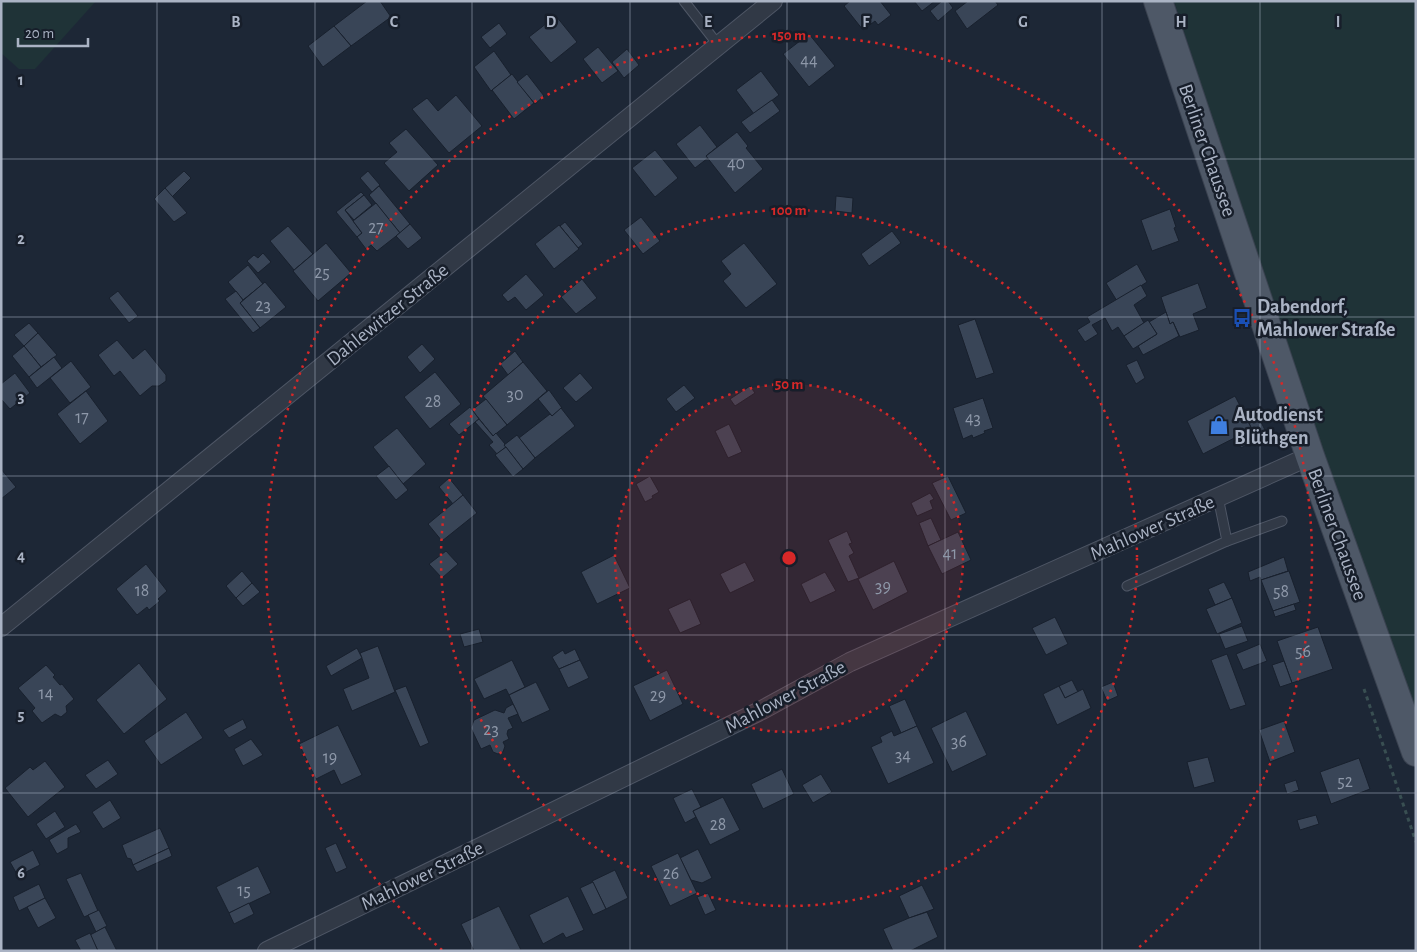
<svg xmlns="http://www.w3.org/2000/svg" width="1417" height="952" font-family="'Alegreya Sans',sans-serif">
  <rect width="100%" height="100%" fill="#1d2736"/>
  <g fill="#1f3337">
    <path d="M1,1H96L35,69H19L1,53Z"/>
    <path d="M1174,1H1416V748Z"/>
  </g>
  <g fill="#394557" stroke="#18202d">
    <path d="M367,1H380L391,17L351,46L334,26Z"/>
    <path d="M850,1H880L891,15L878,25L875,21L863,30L844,6Z"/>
    <path d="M914,1H935L922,11Z"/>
    <path d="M942,1H948L953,8L938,21L930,11Z"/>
    <path d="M968,1H995L998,5L967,29L955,11Z"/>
    <path d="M556,16L577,42L551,63L529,37Z"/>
    <path d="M499,23L507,34L490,48L481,37Z"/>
    <path d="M334,26L351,46L323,67L308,46Z"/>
    <path d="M809,34L835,66L809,87L783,54Z"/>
    <path d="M598,47L618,71L602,83L583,59Z"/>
    <path d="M627,49L639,65L624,78L612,62Z"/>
    <path d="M494,51L511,75L491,91L474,67Z"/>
    <path d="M761,71L779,95L754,114L736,90Z"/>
    <path d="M512,74L534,103L514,119L492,90Z"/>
    <path d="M527,74L544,96L535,104L517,82Z"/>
    <path d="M456,95L482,126L449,153L412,109L427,98L438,111Z"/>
    <path d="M772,100L780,111L750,133L741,122Z"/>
    <path d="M700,125L717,147L706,156L708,158L695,168L676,144Z"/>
    <path d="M406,129L438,165L409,191L384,163L397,152L389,143Z"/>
    <path d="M737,132L748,146L746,148L763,169L735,193L706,156Z"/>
    <path d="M655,150L678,178L655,197L632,168Z"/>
    <path d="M184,171L191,178L172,197L165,188Z"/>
    <path d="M368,171L380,185L372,192L360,178Z"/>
    <path d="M379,186L410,224L400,233L369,195Z"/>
    <path d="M165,188L187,213L174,222L154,199Z"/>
    <path d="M361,192L364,195L345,210L362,233L357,237L336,212Z"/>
    <path d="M364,195L372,205L354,220L345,210Z"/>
    <path d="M836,196L853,198L852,213L835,211Z"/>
    <path d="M376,203L400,233L377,251L371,245L366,249L357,237L362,233L353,221Z"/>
    <path d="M1170,209L1176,227L1174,228L1179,241L1152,251L1141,220Z"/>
    <path d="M641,217L660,241L643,254L624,230Z"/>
    <path d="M565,222L583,244L578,248L560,226Z"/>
    <path d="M410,224L422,238L408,249L396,236Z"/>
    <path d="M559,225L579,249L554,269L535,244Z"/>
    <path d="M288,226L313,254L294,270L270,241Z"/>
    <path d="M892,231L901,243L869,266L861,254Z"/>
    <path d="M326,243L351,273L318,301L293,271Z"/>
    <path d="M744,243L777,284L746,308L723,281L731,274L721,261Z"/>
    <path d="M263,253L271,262L258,273L247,261L254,255L258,258Z"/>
    <path d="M1137,264L1147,282L1117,301L1106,283Z"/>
    <path d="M248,265L263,284L243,300L228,282Z"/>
    <path d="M526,274L544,295L526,310L515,297L508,302L502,295Z"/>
    <path d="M582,279L597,298L576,314L561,297Z"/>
    <path d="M265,282L286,307L260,328L240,303Z"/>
    <path d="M1198,283L1207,308L1193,314L1199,330L1180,337L1173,322L1170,324L1161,297Z"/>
    <path d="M1141,285L1147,296L1134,305L1144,323L1124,336L1118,327L1112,331L1105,318L1092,325L1098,334L1085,342L1077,330L1090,322L1087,317Z"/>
    <path d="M118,291L138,316L129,323L109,298Z"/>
    <path d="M236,291L243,300L240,303L260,328L253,333L225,299Z"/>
    <path d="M1166,312L1170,324L1173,322L1179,336L1143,355L1138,346L1157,334L1149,322Z"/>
    <path d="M975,319L994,373L976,379L958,325Z"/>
    <path d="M1148,320L1157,334L1133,349L1124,336Z"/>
    <path d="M29,323L38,333L24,346L14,335Z"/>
    <path d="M38,333L57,355L41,367L24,346Z"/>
    <path d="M117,340L133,359L145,349L166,375V381L159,386H152L140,396L120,371L114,376L98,355Z"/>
    <path d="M422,344L435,359L420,373L407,357Z"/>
    <path d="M24,346L41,367L29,377L12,356Z"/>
    <path d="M515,351L523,362L508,375L500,364Z"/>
    <path d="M54,357L62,368L37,388L29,377Z"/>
    <path d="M1137,360L1145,378L1136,384L1126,365Z"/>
    <path d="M71,361L91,387L70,403L50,378Z"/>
    <path d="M523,362L547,391L507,425L483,396Z"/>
    <path d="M435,372L461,404L430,429L404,397Z"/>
    <path d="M15,373L30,393L10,409L1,399V384Z"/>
    <path d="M580,373L593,388L576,402L563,388Z"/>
    <path d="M684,385L695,398L676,412L666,399Z"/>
    <path d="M750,386L755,393L735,406L730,399Z"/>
    <path d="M549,390L562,408L552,416L538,399Z"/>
    <path d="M86,391L108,421L80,444L57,414Z"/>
    <path d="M1235,396L1252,429L1203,454L1187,421Z"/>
    <path d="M983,398L993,428L984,431L985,433L973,438L972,435L963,439L953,408Z"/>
    <path d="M486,399L507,425L493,436L472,410Z"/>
    <path d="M470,407L479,419L459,435L449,424Z"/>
    <path d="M561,408L575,426L535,458L519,438L550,414L552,416Z"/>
    <path d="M1258,416L1267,434L1241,448L1235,437L1252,429L1248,421Z"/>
    <path d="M479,419L493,436L496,433L505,444L506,447L497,454L489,445L493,442L475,422Z"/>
    <path d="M729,424L742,452L728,458L715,431Z"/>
    <path d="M397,428L426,464L403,484L373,447Z"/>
    <path d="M517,435L535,458L523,469L504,445Z"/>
    <path d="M506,447L523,469L513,477L495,455Z"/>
    <path d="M389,466L408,490L396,500L376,476Z"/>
    <path d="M1,469L16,487L1,499Z"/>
    <path d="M650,476L659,492L652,496L653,498L645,502L636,484Z"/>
    <path d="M948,476L966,513L951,520L932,483Z"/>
    <path d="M449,478L463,495L453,504L439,487Z"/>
    <path d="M930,493L934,499L930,501L933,509L917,516L911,503Z"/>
    <path d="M463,495L477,513L442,541L428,524Z"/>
    <path d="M931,518L941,540L928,546L919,523Z"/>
    <path d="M847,531L852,543L849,544L854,553L849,556L859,578L848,582L828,540Z"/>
    <path d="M958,532L971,560L942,574L928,546Z"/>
    <path d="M446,551L458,564L442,578L429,564Z"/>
    <path d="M614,555L630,588L597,604L581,572Z"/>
    <path d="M1284,557L1288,571L1261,580L1260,577L1250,581L1248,572Z"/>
    <path d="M894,561L908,592L873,610L858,579Z"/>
    <path d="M745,562L755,581L730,593L720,574Z"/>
    <path d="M146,564L167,591L158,599L160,601L149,610L147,607L137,615L116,589Z"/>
    <path d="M242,571L252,583L236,598L226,586Z"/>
    <path d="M1289,571L1300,602L1273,611L1261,580Z"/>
    <path d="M825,572L836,591L810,603L801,584Z"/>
    <path d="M1224,582L1232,598L1215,605L1208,589Z"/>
    <path d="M252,583L260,592L243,606L236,598Z"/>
    <path d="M1232,598L1242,623L1217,634L1206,609Z"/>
    <path d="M690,599L701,624L680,633L668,609Z"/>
    <path d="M1294,604L1296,610L1275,617L1273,611Z"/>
    <path d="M1055,617L1068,644L1046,655L1032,628Z"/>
    <path d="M1242,626L1248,641L1225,649L1219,634Z"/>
    <path d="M1318,627L1333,669L1292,683L1277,641Z"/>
    <path d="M479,629L483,642L464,647L460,634Z"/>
    <path d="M1260,644L1267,661L1243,670L1236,654Z"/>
    <path d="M378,646L395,692L352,711L343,689L369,678L360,653Z"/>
    <path d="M357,648L362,658L331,676L326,666Z"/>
    <path d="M575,649L580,660L559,669L552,657L563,650L565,654Z"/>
    <path d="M1227,654L1246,705L1230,710L1211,660Z"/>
    <path d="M512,660L525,687L509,695L506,689L484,699L474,679Z"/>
    <path d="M580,660L589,678L568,688L559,669Z"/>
    <path d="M1284,661L1292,683L1280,687L1272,665Z"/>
    <path d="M139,663L167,699L124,734L96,700Z"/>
    <path d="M46,665L55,675L53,677L60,685L62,684L74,699L66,706L67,712L61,717L55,714L42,723L32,711L35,708L18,688Z"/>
    <path d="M667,670L683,704L650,721L633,686Z"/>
    <path d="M1072,680L1078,692L1065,698L1059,686Z"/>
    <path d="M536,682L550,710L522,723L509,695Z"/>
    <path d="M1113,682L1118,696L1107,701L1101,687Z"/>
    <path d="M406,686L429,743L420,747L395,690Z"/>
    <path d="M1059,686L1065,698L1083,689L1091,708L1057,725L1043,694Z"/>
    <path d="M905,699L917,726L901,733L889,706Z"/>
    <path d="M513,704L518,714L508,718L513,728L508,730L507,734L509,739L503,742L505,746L503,752L498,754L493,752L490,745L481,749L471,728L474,720L495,710L504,713L506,708Z"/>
    <path d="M966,711L987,755L952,772L931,728Z"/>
    <path d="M186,712L203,738L161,765L144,741Z"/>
    <path d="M243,719L247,728L229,738L223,730Z"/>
    <path d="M1284,721L1295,752L1270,762L1259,730Z"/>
    <path d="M338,725L362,775L341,785L334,770L316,779L299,744Z"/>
    <path d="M917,726L934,763L888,784L871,747L882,742L880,737L892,731L894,736Z"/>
    <path d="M251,739L263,755L243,766L234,749Z"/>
    <path d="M1208,757L1215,782L1194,788L1187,762Z"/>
    <path d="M1359,758L1370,789L1331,804L1320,772Z"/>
    <path d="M108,760L118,774L96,789L85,775Z"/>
    <path d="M45,761L65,787L28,817L5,788L30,767L33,770Z"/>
    <path d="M782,769L794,794L763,809L751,784Z"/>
    <path d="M821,774L832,792L813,803L802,785Z"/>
    <path d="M1296,780L1299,790L1287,794L1284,784Z"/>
    <path d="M692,789L701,807L693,811L696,817L685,823L673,798Z"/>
    <path d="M723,797L740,830L710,845L693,811Z"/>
    <path d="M110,800L121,818L103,829L92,812Z"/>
    <path d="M55,811L65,827L46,839L36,824Z"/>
    <path d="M1316,815L1319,824L1300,830L1297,820Z"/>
    <path d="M76,824L81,832L68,838V848L57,854L49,840Z"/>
    <path d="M160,828L169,848L133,865L131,859L127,858L122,845Z"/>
    <path d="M336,843L347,868L336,873L325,848Z"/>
    <path d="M169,848L172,856L137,872L133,865Z"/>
    <path d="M698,849L712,878L702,883L691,880L680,858Z"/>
    <path d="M33,850L40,865L18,876L10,862Z"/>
    <path d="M678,853L697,893L670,906L651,866Z"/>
    <path d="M258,866L271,893L229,913L216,887Z"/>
    <path d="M615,870L628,898L606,909L592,881Z"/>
    <path d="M81,873L98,911L84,917L66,879Z"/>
    <path d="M593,882L606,909L593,915L580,888Z"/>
    <path d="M39,884L45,898L19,911L13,897Z"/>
    <path d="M922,885L934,909L909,918L899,896Z"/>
    <path d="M708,893L716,910L705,915L697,897Z"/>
    <path d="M568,896L584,930L566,938L563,933L543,944L529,915Z"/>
    <path d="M45,898L56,918L38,928L27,907Z"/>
    <path d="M249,903L254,914L234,924L229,913Z"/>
    <path d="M499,906L521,950L474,951L461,924Z"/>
    <path d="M99,910L107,926L96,932L88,915Z"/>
    <path d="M927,912L938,937L910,951H893L883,929L909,918Z"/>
    <path d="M105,927L117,951H98L90,935Z"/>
    <path d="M90,933L98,951H81L75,940Z"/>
  </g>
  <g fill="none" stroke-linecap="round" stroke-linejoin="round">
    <g stroke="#4e5665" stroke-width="11">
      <g id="service">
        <path d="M684,1L719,46"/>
        <path d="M1227,541L1282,521"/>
        <path d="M1127,586L1227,541L1218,497"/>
      </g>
    </g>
    <g stroke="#4e5665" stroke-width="20">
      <g id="minor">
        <path d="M1,627L773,1"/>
        <path d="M267,951L762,710L850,662L1310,456"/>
      </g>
    </g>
    <g stroke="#3a4250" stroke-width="30">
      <path id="primary" d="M1158,1L1310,456L1416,752"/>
    </g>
    <path stroke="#394f52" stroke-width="3" stroke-dasharray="4 4" stroke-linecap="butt" d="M1364,689L1416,842"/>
    <use href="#service" stroke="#313946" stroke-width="9"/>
    <use href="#minor" stroke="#313946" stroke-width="18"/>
    <use href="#primary" stroke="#4e5867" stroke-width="28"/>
  </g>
  <path fill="none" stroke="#aab3c4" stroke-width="1" stroke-opacity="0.55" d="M157,1V951M315,1V951M472,1V951M630,1V951M787,1V951M945,1V951M1102,1V951M1260,1V951M1,159H1416M1,317H1416M1,476H1416M1,635H1416M1,793H1416"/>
  <circle cx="789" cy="558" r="174" fill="#d62828" fill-opacity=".12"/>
  <g fill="none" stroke="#d62828" stroke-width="2.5" stroke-dasharray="2.5 5">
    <circle cx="789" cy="558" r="174"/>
    <circle cx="789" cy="558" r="348"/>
    <path d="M442 950A523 523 0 1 1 1136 950"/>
  </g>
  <defs>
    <g id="bus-bare" transform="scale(1.5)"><path d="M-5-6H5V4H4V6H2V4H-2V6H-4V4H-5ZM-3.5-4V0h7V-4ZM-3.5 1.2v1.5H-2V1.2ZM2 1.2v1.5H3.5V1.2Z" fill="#1a4fb4" stroke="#171e2a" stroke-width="2.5" paint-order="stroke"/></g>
    <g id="shop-bare" transform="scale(1.5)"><path d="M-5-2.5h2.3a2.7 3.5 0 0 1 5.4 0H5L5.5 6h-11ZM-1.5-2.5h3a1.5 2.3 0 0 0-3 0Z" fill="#3f7fe0" stroke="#171e2a" stroke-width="2.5" paint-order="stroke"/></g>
  </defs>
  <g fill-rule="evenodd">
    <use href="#bus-bare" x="1242" y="318"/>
    <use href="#shop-bare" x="1219" y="425"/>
  </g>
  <g text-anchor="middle" stroke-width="5" stroke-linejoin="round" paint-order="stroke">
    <g font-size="18" fill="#8e98a9">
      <text x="809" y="66">44</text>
      <text x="736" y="169">40</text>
      <text x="376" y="233">27</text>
      <text x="322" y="278">25</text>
      <text x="263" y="311">23</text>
      <text x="515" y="400">30</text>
      <text x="433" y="407">28</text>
      <text x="82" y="423">17</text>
      <text x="973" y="424">43</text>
      <text x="950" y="559">41</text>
      <text x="883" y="592">39</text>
      <text x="142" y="596">18</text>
      <text x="1281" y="597">58</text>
      <text x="1303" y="657">56</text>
      <text x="46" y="699">14</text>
      <text x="658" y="701">29</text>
      <text x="491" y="735">23</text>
      <text x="959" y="747">36</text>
      <text x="903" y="761">34</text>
      <text x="330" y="763">19</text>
      <text x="1345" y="787">52</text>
      <text x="718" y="830">28</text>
      <text x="671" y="879">26</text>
      <text x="244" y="896">15</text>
    </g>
    <g font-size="20" fill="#aab3c4" stroke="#171e2a">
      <text transform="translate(1208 150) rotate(71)" y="7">Berliner Chaussee</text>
      <text transform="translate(387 314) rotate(-39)" y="7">Dahlewitzer Straße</text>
      <text transform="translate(1152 527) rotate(-24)" y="7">Mahlower Straße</text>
      <text transform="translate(1338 534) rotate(70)" y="7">Berliner Chaussee</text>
      <text transform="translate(785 696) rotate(-28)" y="7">Mahlower Straße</text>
      <text transform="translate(422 875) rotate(-26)" y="7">Mahlower Straße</text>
    </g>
    <g font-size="20" font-weight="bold" fill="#aab3c4" stroke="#171e2a" text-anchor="start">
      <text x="1257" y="313">Dabendorf,<tspan x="1257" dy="23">Mahlower Straße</tspan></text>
      <text x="1234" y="421">Autodienst<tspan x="1234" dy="23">Blüthgen</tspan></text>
    </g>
  </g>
  <g font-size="16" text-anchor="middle" font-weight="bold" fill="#aab3c4" stroke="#171e2a" stroke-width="5" stroke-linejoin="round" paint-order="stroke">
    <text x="236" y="27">B</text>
    <text x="394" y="27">C</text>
    <text x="551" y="27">D</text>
    <text x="708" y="27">E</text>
    <text x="866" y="27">F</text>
    <text x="1023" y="27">G</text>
    <text x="1181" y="27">H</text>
    <text x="1338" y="27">I</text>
    <text x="21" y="85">1</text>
    <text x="21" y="244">2</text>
    <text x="21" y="402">3</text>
    <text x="21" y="561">4</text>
    <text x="21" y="720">5</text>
    <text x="21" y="878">6</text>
  </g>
  <circle cx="789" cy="558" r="8" fill="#d62828" stroke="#171e2a" stroke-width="2.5"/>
  <g font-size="15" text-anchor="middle" font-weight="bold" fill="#d62828" stroke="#171e2a" stroke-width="5" stroke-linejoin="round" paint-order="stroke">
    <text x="789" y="40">150 m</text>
    <text x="789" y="215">100 m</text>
    <text x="789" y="389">50 m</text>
  </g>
  <rect width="1417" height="952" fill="none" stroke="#aab3c4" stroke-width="5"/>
  <path d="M18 38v8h70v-8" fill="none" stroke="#aab3c4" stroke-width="2.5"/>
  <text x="25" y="38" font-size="15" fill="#aab3c4" stroke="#171e2a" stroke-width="4" paint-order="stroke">20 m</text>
</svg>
